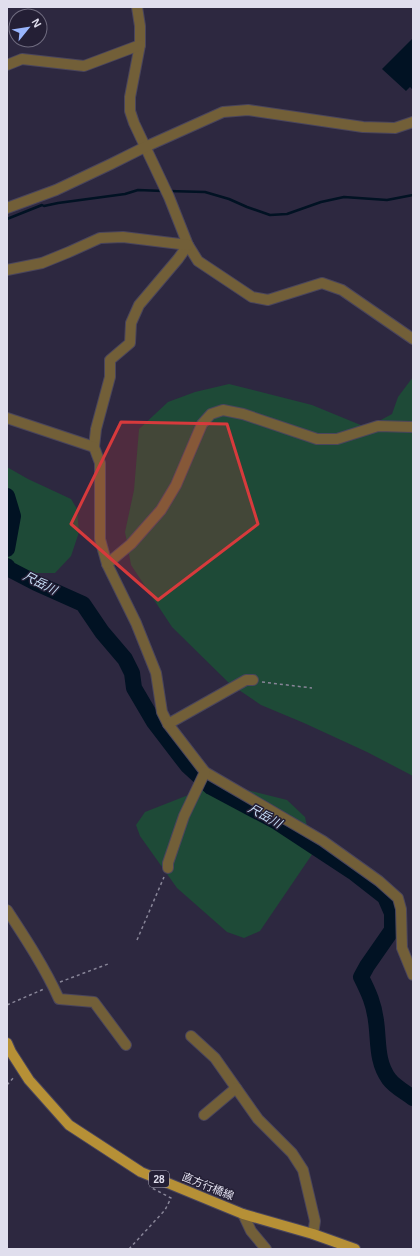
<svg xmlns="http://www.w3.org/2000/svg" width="420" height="1256" font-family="Helvetica,'Noto Sans JP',sans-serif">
  <rect width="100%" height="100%" fill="#2d2840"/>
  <g fill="#1e4a37">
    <path d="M413,377V776L367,752L304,723L261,705L230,684L172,627L131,565L125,532L134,490L139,429L168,402L195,392L229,384L312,405L363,426L379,421L392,414L398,397Z"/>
    <path d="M7,467L28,479L71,499L77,509L79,532L71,556L55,573H36L7,565Z"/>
    <path d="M235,787L287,800L305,817L313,853L260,931L244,938L227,932L177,888L140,836L136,825L145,812L201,790Z"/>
  </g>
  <path fill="#011223" d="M413,38V90L410,87L406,91L382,69Z"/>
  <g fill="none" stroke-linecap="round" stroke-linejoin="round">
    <g stroke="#011223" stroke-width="2.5">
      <path d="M168,191L205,192L229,199L247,207L270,215L287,214L321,202L344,197L387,200L413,195"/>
      <path d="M7,219L42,205L44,206L58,203L125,194L138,190L163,191"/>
    </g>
    <g stroke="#011223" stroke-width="16">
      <path d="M7,496L13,516L7,549"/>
      <path d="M7,566L9,569L36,583L83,604L102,632L125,659L132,673L134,688L154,722L187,765L211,787L277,822L353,872L385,897L392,913V930L367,966L361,977C369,993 374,1004 376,1021C379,1041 376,1061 389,1079C395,1087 405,1092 413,1098"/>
    </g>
    <g stroke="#4a455c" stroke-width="12">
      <g id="minor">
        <path d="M137,7L140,26V45L130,97V111L134,123L169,197L188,245L198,261L252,297L268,300L322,283L342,290L413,339"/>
        <path d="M7,65L22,59L84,66L140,45"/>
        <path d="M7,208L56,190L111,164L145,147L223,112L248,110L363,127L395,128L413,122"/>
        <path d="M188,245L178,259L139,305L131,323L130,343L110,360V377L96,429L94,447L100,463V539L107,564L136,623L156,673L162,712L168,724L205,772L323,841L379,881L398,898L401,909L402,948L413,975"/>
        <path d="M7,270L42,263L69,252L100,238L123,237L188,245"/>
        <path d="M7,418L94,447"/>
        <path d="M107,564L131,544L161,510L176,485L202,424L211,414L223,410L243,414L317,439H337L378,426L413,427"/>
        <path d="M168,724L246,680H253"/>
        <path d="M168,868V863L184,816L205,772"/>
        <path d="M7,910C26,939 45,968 59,999L94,1002L126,1045"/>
        <path d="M191,1036L215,1058L258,1119L292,1153L303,1170L315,1221L313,1234"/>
        <path d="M204,1115L236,1088"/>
        <path d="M243,1214L251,1231L266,1249"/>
      </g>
    </g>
    <g stroke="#4a455c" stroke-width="12">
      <path id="major" d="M7,1043L11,1052L29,1080L69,1125L141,1172L243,1214L313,1234L355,1249"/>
    </g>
    <g stroke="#888598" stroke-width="1.5" stroke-dasharray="3 3" stroke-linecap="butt">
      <path d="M262,682L312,688"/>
      <path d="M137,940L164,877"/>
      <path d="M60,982L108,964"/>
      <path d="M7,1005L44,989"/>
      <path d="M7,1085L15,1076"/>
      <path d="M129,1249L165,1210L171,1198L150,1187"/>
    </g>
    <use href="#minor" stroke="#725f38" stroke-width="10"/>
    <use href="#major" stroke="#b69036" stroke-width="10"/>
  </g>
  <path fill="#d73a3c" fill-opacity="0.2" stroke="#d73a3c" stroke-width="3" stroke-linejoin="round" d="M121,422L227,424L258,524L158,600L71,524Z"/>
  <g text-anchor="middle" stroke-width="3" stroke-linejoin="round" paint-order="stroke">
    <rect fill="#241f35" stroke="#a8a5b6" stroke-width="1" x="149" y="1171" width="20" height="16" rx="3"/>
    <g font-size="10" font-weight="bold" fill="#e0deed">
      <text x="159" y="1183">28</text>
    </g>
    <g font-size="11" fill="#e0deed" stroke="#241f35">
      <text transform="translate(208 1186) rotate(22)" y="4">直方行橋線</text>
    </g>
    <g font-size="12" font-style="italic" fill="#c6def7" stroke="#241f35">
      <text transform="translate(40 583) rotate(27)" y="4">尺岳川</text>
      <text transform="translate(265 816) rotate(29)" y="4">尺岳川</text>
    </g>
  </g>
  <rect width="420" height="1256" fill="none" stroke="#e0deed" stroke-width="16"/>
  <g transform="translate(28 28) rotate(60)"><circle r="19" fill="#241f35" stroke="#6f6b7f"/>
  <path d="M0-3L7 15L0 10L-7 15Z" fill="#99b5fd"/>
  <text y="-6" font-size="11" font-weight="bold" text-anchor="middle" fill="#e0deed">N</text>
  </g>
</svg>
